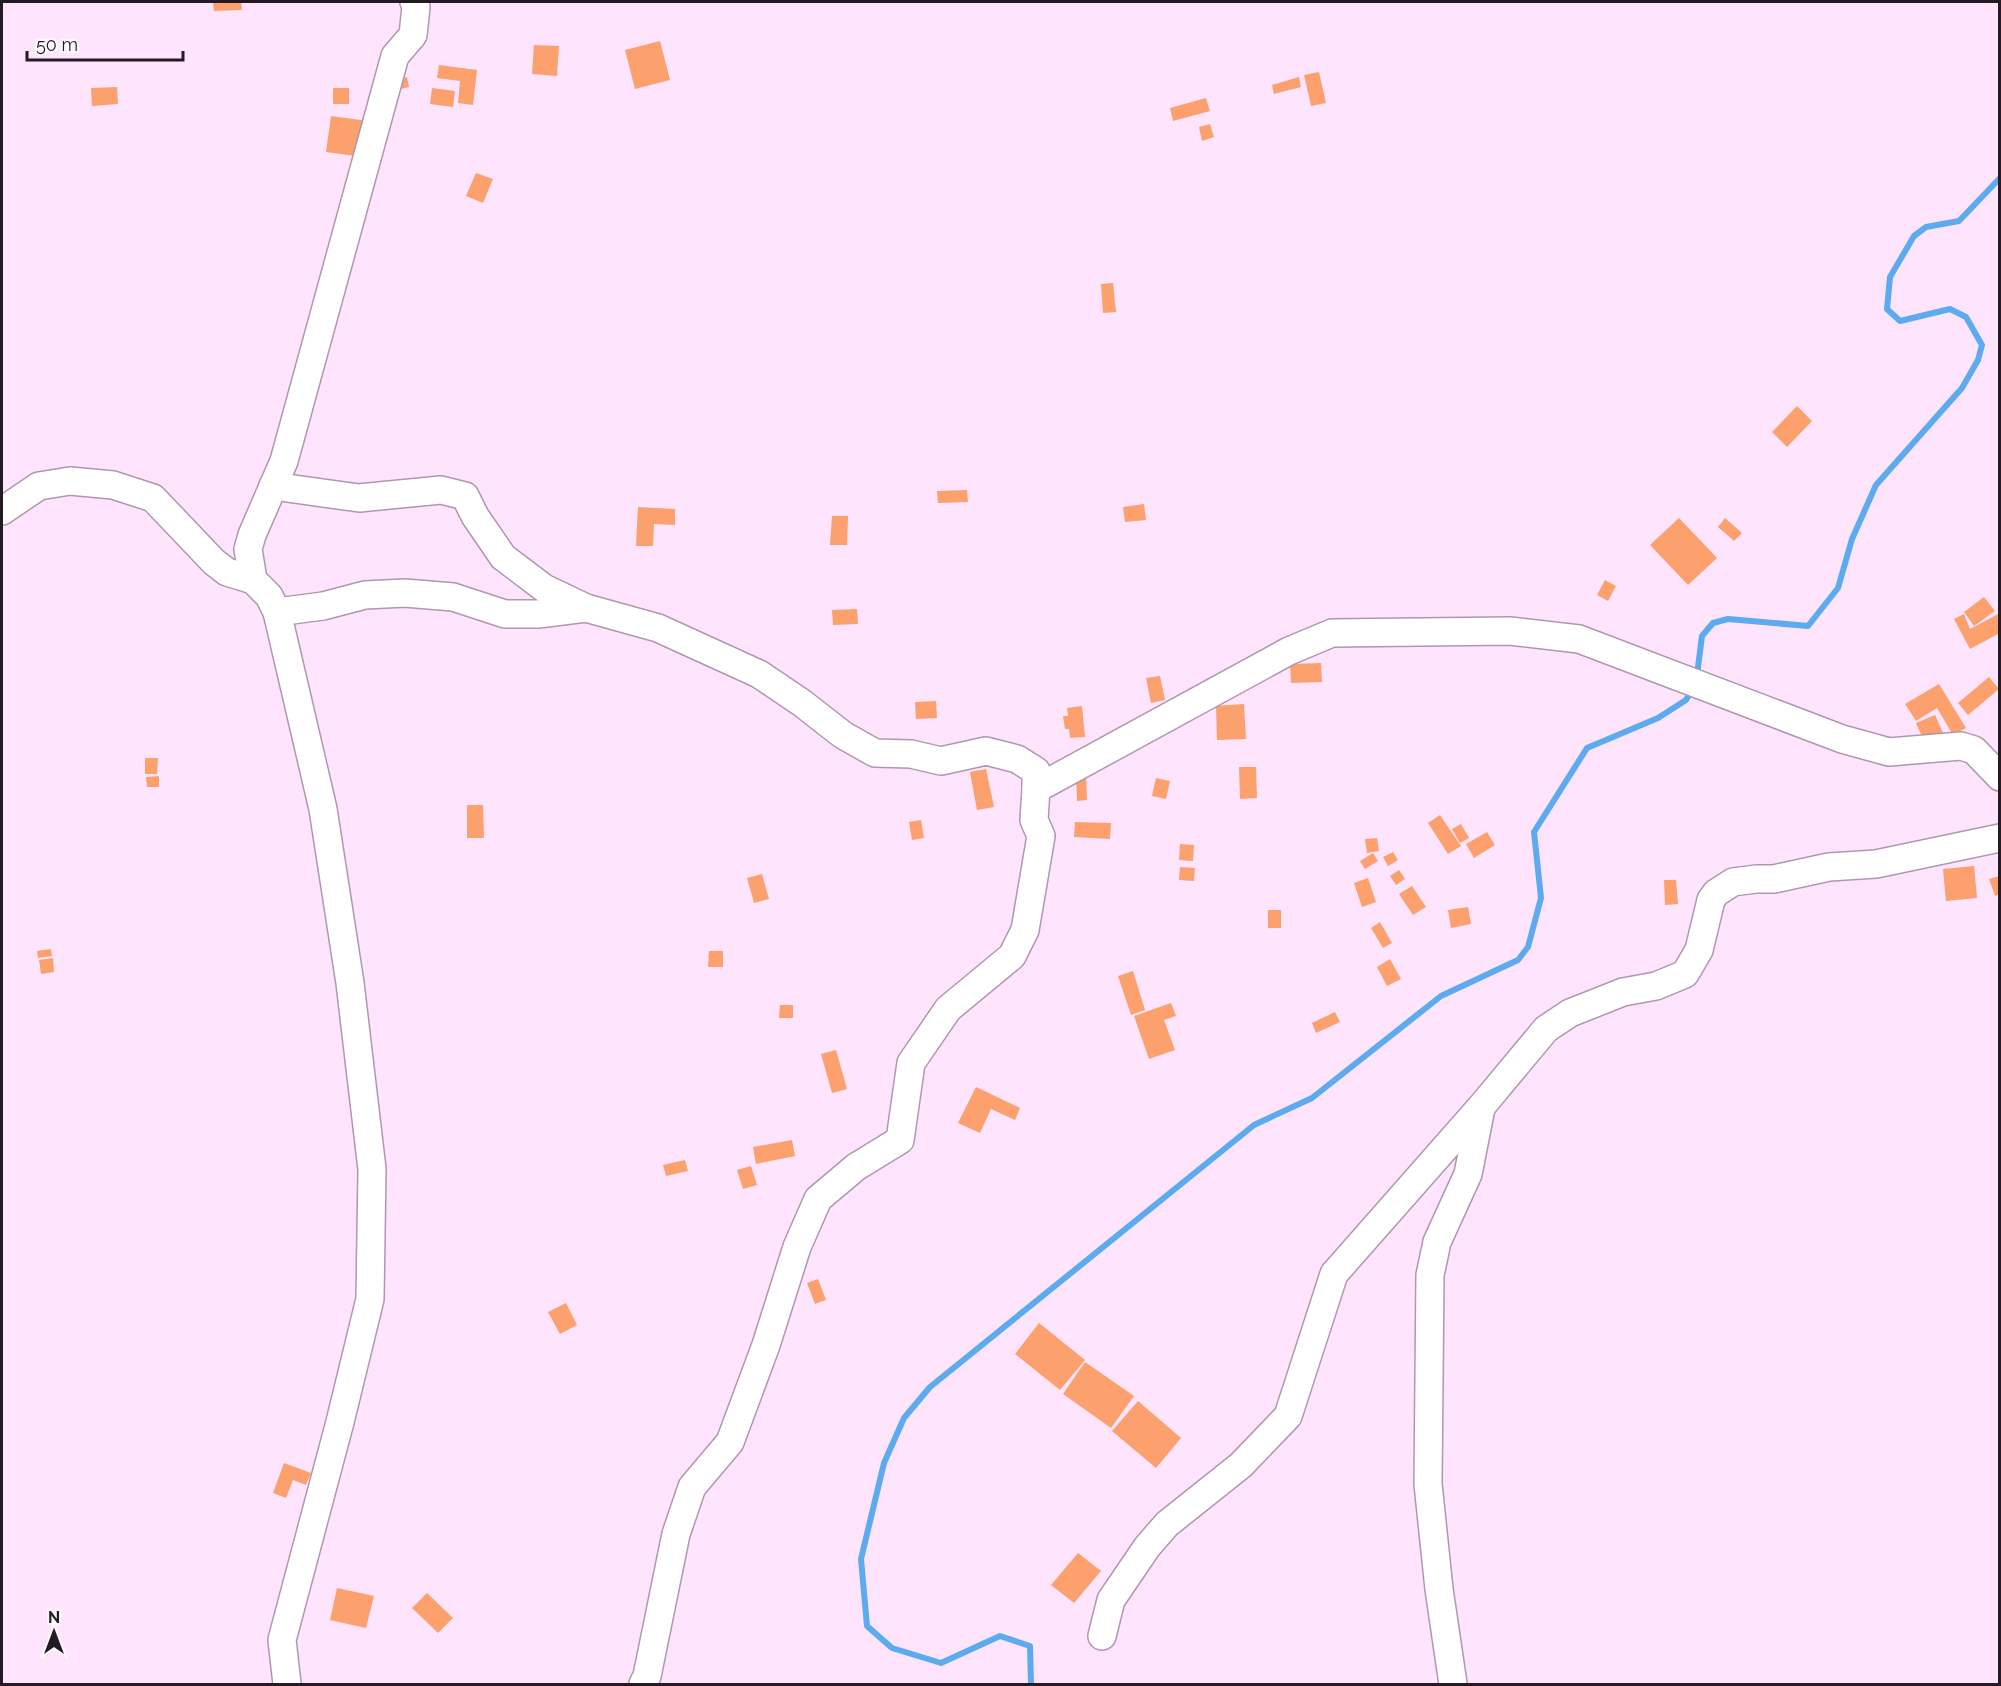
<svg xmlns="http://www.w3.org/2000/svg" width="2001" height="1686" font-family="Raleway,sans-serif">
  <rect width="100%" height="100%" fill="#fee4fd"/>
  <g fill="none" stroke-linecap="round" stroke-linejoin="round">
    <g stroke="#5cabef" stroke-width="6">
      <path d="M1697,675L1702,636L1713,623L1728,619L1808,626L1838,588L1852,539L1876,485L1962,388L1978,360L1982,345L1966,317L1950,309L1900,321L1887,309L1890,277L1914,236L1926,227L1959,221L2000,178"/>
      <path d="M1031,1684L1030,1646L1000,1636L941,1663L892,1648L867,1626L861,1559L884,1463L904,1418L930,1387L1254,1125L1312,1098L1441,996L1518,960L1528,947L1541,898L1534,832L1587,748L1658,718L1686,700L1692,690"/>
    </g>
  </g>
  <g fill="#fca06e">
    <path d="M213,2H241L242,10L214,11Z"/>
    <path d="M660,41L670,80L635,89L625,50Z"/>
    <path d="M534,45L559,46L557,76L532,74Z"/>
    <path d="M439,65L477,70L473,105L458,103L460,81L437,78Z"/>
    <path d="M1319,72L1326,103L1311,106L1304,75Z"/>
    <path d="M407,77L409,87L397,90L395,80Z"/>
    <path d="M1299,77L1301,87L1274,94L1272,85Z"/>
    <path d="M117,87L118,104L92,106L91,88Z"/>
    <rect x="333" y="88" width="16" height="16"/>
    <path d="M432,88L455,91L453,107L430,104Z"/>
    <path d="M1206,98L1210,111L1173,121L1170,108Z"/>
    <path d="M331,116L368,121L363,157L326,152Z"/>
    <path d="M1210,124L1214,137L1202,141L1199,127Z"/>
    <path d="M476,173L493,179L483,203L466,196Z"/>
    <path d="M1113,283L1116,312L1103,313L1101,284Z"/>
    <path d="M1797,406L1812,421L1787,447L1772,432Z"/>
    <path d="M967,490L968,502L938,503L937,491Z"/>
    <path d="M1144,504L1146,520L1125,522L1123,507Z"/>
    <path d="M638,507L675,509V525L654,524L653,546H636Z"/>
    <path d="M832,516H848L847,545H830Z"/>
    <path d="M1679,518L1717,558L1688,585L1650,545Z"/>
    <path d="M1725,518L1742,533L1734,541L1718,527Z"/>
    <path d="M1605,580L1616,586L1608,601L1597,595Z"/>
    <path d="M1984,597L1995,611L1974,626L1964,612Z"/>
    <path d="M857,609L858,624L833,625L832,610Z"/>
    <path d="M2000,613V633L1970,649L1954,619L1964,614L1970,629Z"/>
    <path d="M1321,663L1322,682L1291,683L1290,664Z"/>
    <path d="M1160,676L1165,700L1151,703L1146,678Z"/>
    <path d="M1989,677L1999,689L1968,715L1958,703Z"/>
    <path d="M1939,684L1966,728L1953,735L1937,708L1916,721L1905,704Z"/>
    <path d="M936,701L937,718L916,719L915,702Z"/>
    <path d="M1244,704L1246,739L1217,740L1216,706Z"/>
    <path d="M1082,706L1085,737L1070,738L1069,729H1065L1063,716H1068L1067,708Z"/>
    <path d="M1935,715L1943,733L1924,741L1916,723Z"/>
    <path d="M145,758H158L157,774H145Z"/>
    <path d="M1239,767H1256L1257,798L1240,799Z"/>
    <path d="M986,769L994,807L977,810L970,772Z"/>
    <path d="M1076,774H1086L1087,800L1077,801Z"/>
    <path d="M159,776V787H147L146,777Z"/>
    <path d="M1156,778L1170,781L1166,799L1152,796Z"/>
    <path d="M467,805H483L484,838H467Z"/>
    <path d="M1440,815L1461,846L1448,854L1428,823Z"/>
    <path d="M921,820L924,838L912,840L909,822Z"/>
    <path d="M1075,822L1111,823L1110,839L1074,837Z"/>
    <path d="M1461,824L1469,838L1460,843L1452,829Z"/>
    <path d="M1487,832L1495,845L1474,858L1466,844Z"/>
    <path d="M1377,838L1379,851L1367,853L1365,839Z"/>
    <path d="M1180,844L1194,845L1193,861L1179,860Z"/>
    <path d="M1393,852L1398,860L1388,866L1383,857Z"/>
    <path d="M1373,853L1378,861L1365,869L1360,861Z"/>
    <path d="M1974,866L1977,898L1946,901L1943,869Z"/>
    <path d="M1180,867L1195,868L1194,881L1179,880Z"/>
    <path d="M1399,870L1405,879L1396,885L1390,876Z"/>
    <path d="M762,874L769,899L754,903L747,878Z"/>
    <path d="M2000,876V894L1995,896L1989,879Z"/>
    <path d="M1368,878L1376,902L1362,907L1354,883Z"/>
    <path d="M1664,880H1676L1678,904L1665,905Z"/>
    <path d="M1412,886L1426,907L1413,915L1399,894Z"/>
    <path d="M1468,907L1471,924L1451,928L1448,910Z"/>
    <rect x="1268" y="910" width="13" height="18"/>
    <path d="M1380,922L1392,943L1383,948L1371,928Z"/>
    <path d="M51,949L52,956L38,958L37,951Z"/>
    <path d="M709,951H723V967H708Z"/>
    <path d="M53,958L54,972L41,974L39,960Z"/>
    <path d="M1390,959L1401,979L1387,986L1377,967Z"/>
    <path d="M1133,971L1145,1010L1131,1015L1118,976Z"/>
    <path d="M1171,1003L1176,1016L1164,1020L1175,1050L1149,1059L1134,1016Z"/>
    <path d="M780,1005H793V1018H779Z"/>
    <path d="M1335,1012L1340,1022L1316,1033L1312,1023Z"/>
    <path d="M836,1050L847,1089L832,1093L821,1054Z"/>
    <path d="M976,1087L1020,1108L1015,1120L991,1109L980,1133L958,1123Z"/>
    <path d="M792,1140L795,1156L756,1164L753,1147Z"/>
    <path d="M685,1160L688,1171L666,1176L663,1165Z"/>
    <path d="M751,1166L757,1185L743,1189L737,1170Z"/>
    <path d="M818,1279L826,1300L815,1304L807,1283Z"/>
    <path d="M566,1303L577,1325L560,1334L548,1312Z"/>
    <path d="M1039,1323L1085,1360L1060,1390L1015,1354Z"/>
    <path d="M1085,1362L1134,1396L1111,1428L1063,1394Z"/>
    <path d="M1138,1401L1181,1438L1156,1468L1112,1431Z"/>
    <path d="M284,1463L311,1473L306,1485L293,1480L286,1498L273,1493Z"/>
    <path d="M1078,1553L1101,1571L1074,1603L1051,1585Z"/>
    <path d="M337,1588L374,1596L366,1628L330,1620Z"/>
    <path d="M427,1593L453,1618L438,1633L412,1608Z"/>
  </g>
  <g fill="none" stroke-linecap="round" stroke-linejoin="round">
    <g stroke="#b097af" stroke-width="30">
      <g id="minor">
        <path d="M273,486L359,498L441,490L465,496L475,516L503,557L544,588L586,608L658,628L759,674L802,703L843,735L875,753L911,754L941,761L986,751L1017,759L1036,771V789"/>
        <path d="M2,511L39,486L70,481L113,485L153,498L214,562L227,572L253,580L269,596L277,612L323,809L350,983L372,1169L370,1299L340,1422L282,1640L287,1684"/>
        <path d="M253,580L248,549L252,535L284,461L395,56L413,35L416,7L414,2"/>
        <path d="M277,612L323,606L365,595L405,593L453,597L505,614H538L586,608"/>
        <path d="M1102,1636L1111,1600L1147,1547L1167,1524L1241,1465L1288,1416L1334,1274L1481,1107L1546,1029L1570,1013L1623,992L1656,986L1685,974L1699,950L1711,900L1716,893L1733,882L1756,879H1774L1829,867L1876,864L2000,838"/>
        <path d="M643,1684L647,1676L676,1534L692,1487L730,1442L766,1345L797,1247L818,1199L856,1167L900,1140L911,1063L948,1009L1012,956L1025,930L1041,836L1034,820L1036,789L1289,651L1332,633L1510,631L1579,639L1842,739L1889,752L1961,746L1974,750L2000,777"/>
        <path d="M1453,1684L1439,1589L1428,1484L1430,1275L1437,1242L1468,1174L1481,1108"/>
      </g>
    </g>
    <use href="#minor" stroke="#fff" stroke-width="27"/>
  </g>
  <rect width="2001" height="1686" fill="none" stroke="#241a23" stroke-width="6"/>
  <g transform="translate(54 1632)" stroke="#fef9fe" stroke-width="4.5" paint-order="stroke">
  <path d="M0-4.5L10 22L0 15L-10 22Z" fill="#241a23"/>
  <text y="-9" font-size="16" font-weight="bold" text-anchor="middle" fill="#241a23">N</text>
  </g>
  <path d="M27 51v9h156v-9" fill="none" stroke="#241a23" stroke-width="3"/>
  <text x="36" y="51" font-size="18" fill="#241a23" stroke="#fef9fe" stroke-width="4.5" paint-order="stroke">50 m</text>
</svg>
